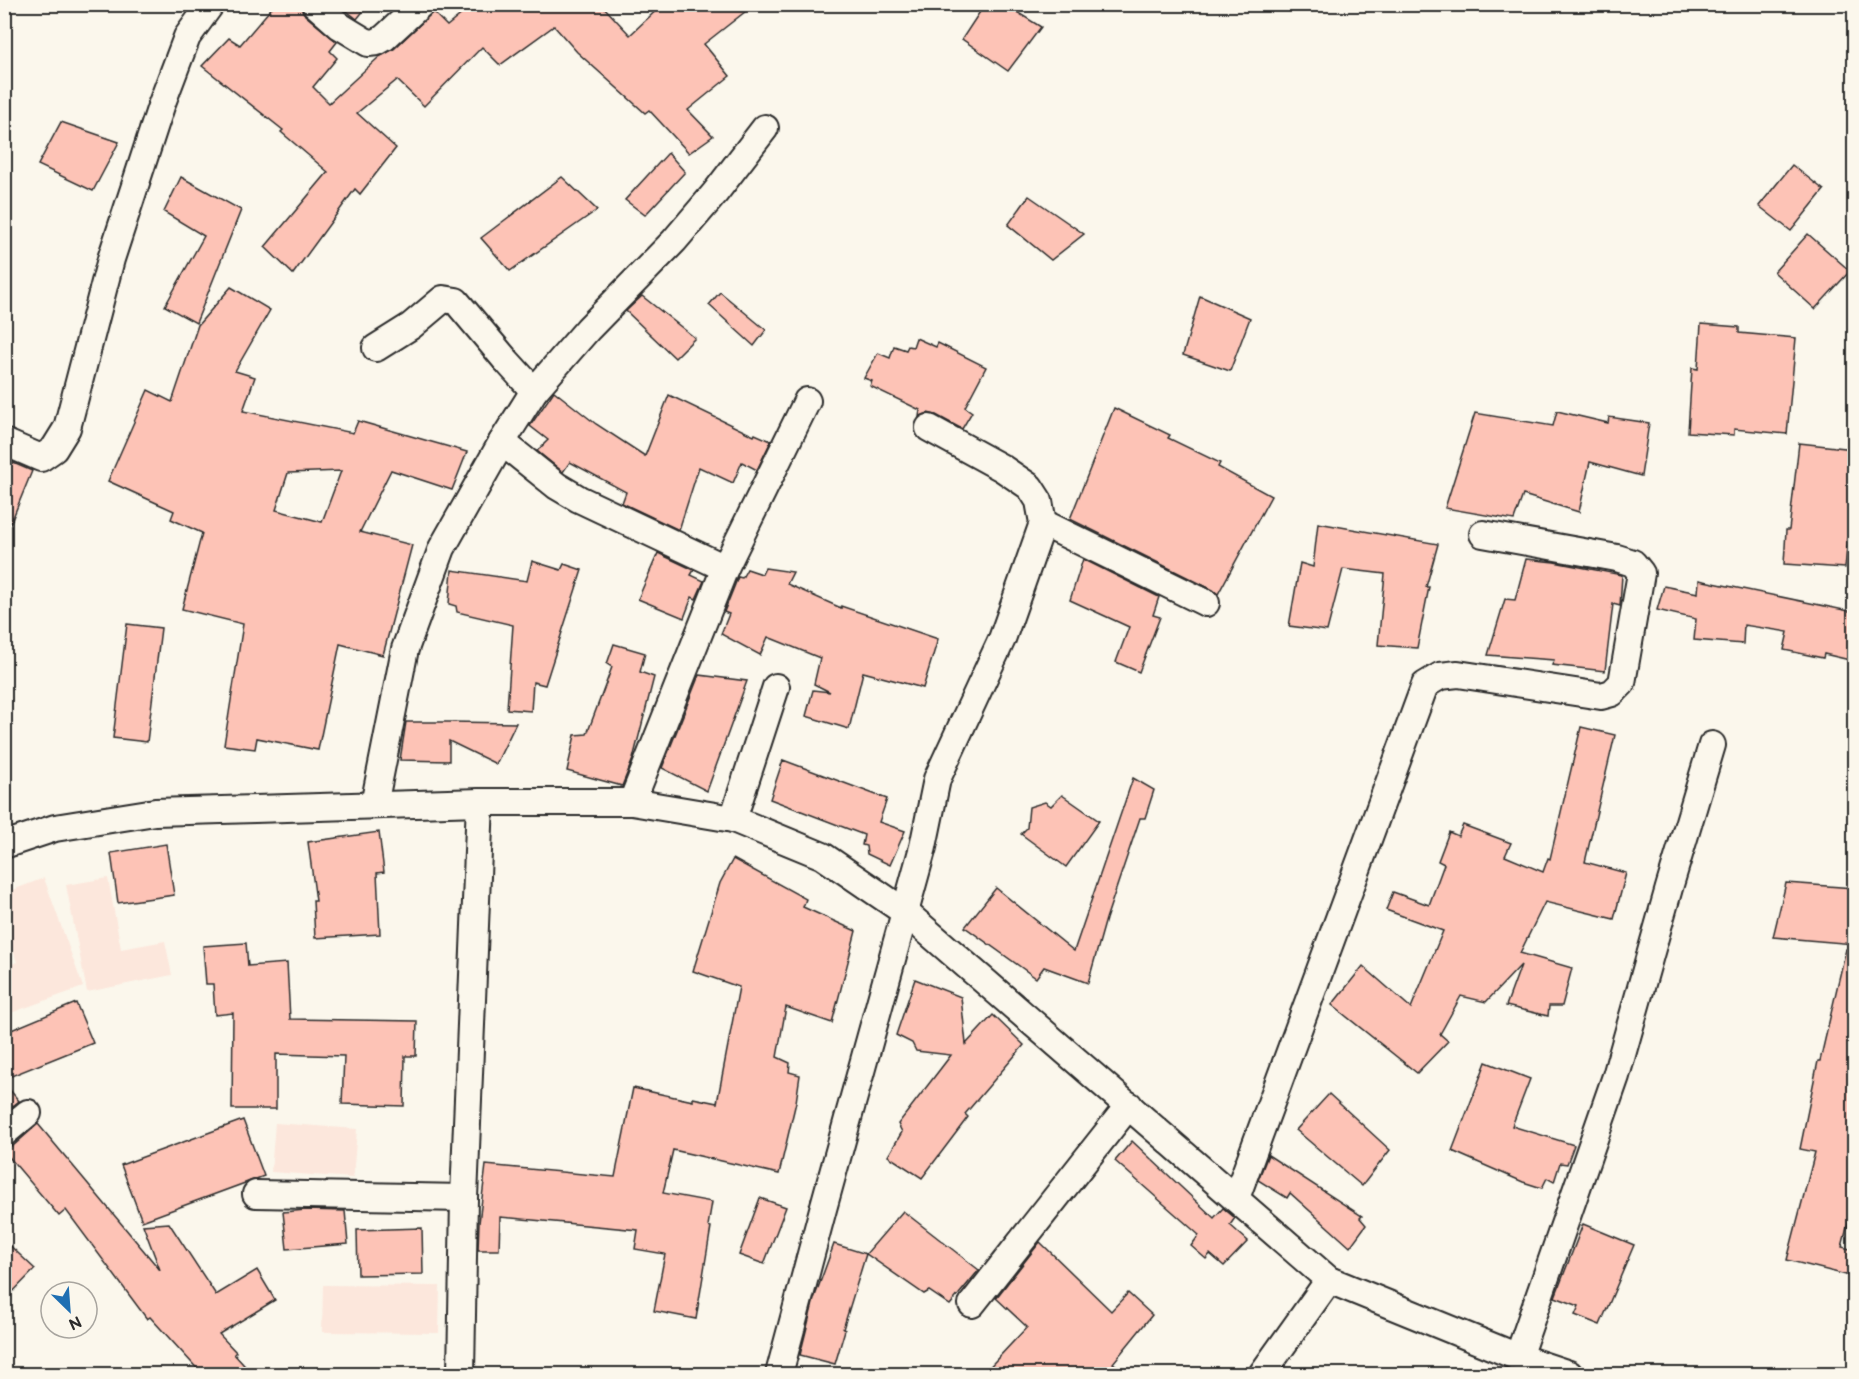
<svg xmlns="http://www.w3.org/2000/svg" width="1859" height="1379" font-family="'Balsamiq Sans',sans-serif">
  <rect width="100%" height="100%" fill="#fbf7ec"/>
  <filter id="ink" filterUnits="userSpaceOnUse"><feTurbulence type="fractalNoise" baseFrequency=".0167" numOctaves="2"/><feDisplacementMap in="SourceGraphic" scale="12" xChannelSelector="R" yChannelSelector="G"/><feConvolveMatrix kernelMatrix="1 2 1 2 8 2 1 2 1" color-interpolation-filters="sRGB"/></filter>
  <g filter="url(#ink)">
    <g fill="#fce7dc">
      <path d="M44,878L83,987L5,1015V967L17,962L5,927V893Z"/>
      <path d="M108,878L121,949L165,941L172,975L87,992L66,885Z"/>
      <path d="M275,1123L357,1129L353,1178L271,1172Z"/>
      <path d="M323,1285L440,1286L439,1333L322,1332Z"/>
    </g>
    <g fill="#fdc3b6" stroke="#2b2b2b" stroke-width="1.5" fill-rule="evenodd">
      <path d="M275,4H300L305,15L337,42L330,51L337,58L313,87L329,103L379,57L394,49L433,12L447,26L474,4H601L630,35L663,4H755L704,44L730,76L688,110L713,136L689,153L649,110L645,113L577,52L554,26L500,65L482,47L424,106L397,80L357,113L396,148L360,194L355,189L293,274L265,247L328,172L281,132L283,130L202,66L229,38L240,45Z"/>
      <path d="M338,4H369L357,19Z"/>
      <path d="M985,4H1004L1041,27L1008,71L962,39Z"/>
      <path d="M61,122L119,142L93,191L38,165Z"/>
      <path d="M668,153L685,172L645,215L625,200Z"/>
      <path d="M1792,165L1824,190L1791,231L1759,206Z"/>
      <path d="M181,177L241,210L196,323L165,306L204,236L164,212Z"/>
      <path d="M562,177L597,210L510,271L481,238Z"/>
      <path d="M1029,196L1084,234L1051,260L1008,225Z"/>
      <path d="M1808,234L1850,271L1815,309L1774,272Z"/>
      <path d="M231,287L270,310L235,371L255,377L243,411L353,433L358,421L467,452L452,490L391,470L360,532L412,545L383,655L340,644L318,750L257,738L255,749L224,745L243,624L182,609L202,533L171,519L174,511L108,481L148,390L172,402L198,325ZM341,471L322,522L276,510L288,473Z"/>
      <path d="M720,292L766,330L754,346L709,305Z"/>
      <path d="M642,296L695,338L675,358L626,311Z"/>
      <path d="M1200,296L1250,318L1230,371L1183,355Z"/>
      <path d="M1701,324L1739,327V333L1796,338L1787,434L1734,429V435L1688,432L1692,368L1698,369Z"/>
      <path d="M916,338L936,347L938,343L986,367L965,407L972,412L962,429L936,415L928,413L919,417L920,410L870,386L872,381L864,378L878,353L890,358L894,346L906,350L908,346L913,347Z"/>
      <path d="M554,391L596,424L645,456L669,395L754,436L755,434L771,441L757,470L742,462L733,483L699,467L679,530L622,503L626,492L570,462L563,472L537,451L548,440L530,426Z"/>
      <path d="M1114,408L1170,435L1168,438L1220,463L1218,467L1271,496L1218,594L1213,590L1070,519Z"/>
      <path d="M1557,411L1608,423L1609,417L1649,423L1641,476L1590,462L1579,512L1523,495L1514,520L1445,508L1475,413L1553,426Z"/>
      <path d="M1799,443L1854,449V482L1845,568L1784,564L1786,530H1789Z"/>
      <path d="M4,459L32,471L5,537H4Z"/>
      <path d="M1318,523L1438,544L1426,587H1429L1417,648L1378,645L1385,574L1343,569L1327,631L1289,626L1300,563L1313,567Z"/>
      <path d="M658,553L694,570L691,575L704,581L696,599L692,597L684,618L638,599Z"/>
      <path d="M1083,559L1159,597L1153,615L1160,617L1139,672L1116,662L1129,627L1070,600Z"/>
      <path d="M1526,559L1554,562L1622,575L1620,606L1613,604L1605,671L1552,665L1554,660L1488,655L1505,599L1515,600Z"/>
      <path d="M532,561L561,570L564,564L582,570L545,685L533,682L531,711L507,709L513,625L457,612L456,606L449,604L452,570L527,581Z"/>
      <path d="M765,568L793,572L787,584L841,608V606L938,639L923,688L863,672L849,729L806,716L813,690L830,692L814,684L820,658L768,637L760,655L721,634L729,614L724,612L738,577L742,578L747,569L762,574Z"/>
      <path d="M1699,580L1854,612V661L1824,654L1823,658L1784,650L1788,632L1744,625L1743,644L1694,640L1696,619L1657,610L1664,586L1698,593Z"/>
      <path d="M127,624L161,628L147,742L113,738Z"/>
      <path d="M614,644L645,653L640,672L654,677L633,759L622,786L567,771L575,735L587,734L612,667L607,664Z"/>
      <path d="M699,675L747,681L707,791L662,768Z"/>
      <path d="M406,722H449L516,723L496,764L449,741V761L400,760Z"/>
      <path d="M1581,727L1615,735L1585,862L1626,873L1614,919L1545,902L1520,953L1572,968L1562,1006H1549L1548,1016L1506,1006L1521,965L1486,1002L1461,996L1440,1034L1448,1041L1417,1073L1332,1005L1363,966L1411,1008L1443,931L1386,910L1393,892L1429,905L1443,867L1444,864L1438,861L1449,832L1458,836L1463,825L1511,843L1505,856L1543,872L1548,858L1550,859Z"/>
      <path d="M783,760L887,799L879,822L905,831L890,865L867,854L866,846L862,845L864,835L770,799Z"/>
      <path d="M1133,778L1154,790L1145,818H1140L1106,919L1088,983L1044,967L1036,978L965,927L996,888L1074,951Z"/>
      <path d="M1062,795L1099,821L1066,867L1021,834L1027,828L1029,807L1045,802L1051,806Z"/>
      <path d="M379,832L384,872L377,873L380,934L315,938L313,901H316L308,842Z"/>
      <path d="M166,844L174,895L118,903L111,853Z"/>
      <path d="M733,859L806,899L803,907L856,931L832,1023L786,1007L777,1057L790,1063L789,1072L800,1075L796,1102L779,1174L673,1150L663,1193L712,1202L708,1226L711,1227L696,1319L654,1311L665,1254L635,1249L638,1230L500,1217L499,1250H478L479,1223L486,1165L615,1177L633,1088L693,1101V1098L717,1103L739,987L693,971L720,883Z"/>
      <path d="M1786,883L1854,888V944L1773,937Z"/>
      <path d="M246,943L248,966L287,963L290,1019L417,1021L416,1056H405L404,1106L342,1104L344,1056L276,1054V1109H232L233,1013L215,1015L213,984H206L203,946Z"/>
      <path d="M1846,949L1854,950V1200L1842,1247L1854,1250V1277L1787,1260L1815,1152L1800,1149L1818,1061H1820Z"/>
      <path d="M915,979L961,997L966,1044L993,1015L1024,1045L965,1114L968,1117L922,1178L888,1156L902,1132L898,1124L951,1055L916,1051L912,1043L896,1035Z"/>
      <path d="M76,1003L93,1043L4,1079V1033Z"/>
      <path d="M1486,1062L1530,1079L1512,1126L1574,1145L1567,1164L1560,1163L1554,1182L1547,1178L1542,1188L1523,1182L1452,1151Z"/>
      <path d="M4,1083L19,1101L4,1113Z"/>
      <path d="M1329,1094L1390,1150L1362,1186L1296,1130Z"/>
      <path d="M243,1120L264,1176L142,1221L121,1165Z"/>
      <path d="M38,1124L160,1270L143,1225L169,1223L216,1295L257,1270L275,1300L219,1334L236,1352L234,1354L252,1374H202L150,1317L147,1319L66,1210L59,1216L4,1151V1148L14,1145Z"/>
      <path d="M1132,1141L1214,1218L1223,1208L1235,1218L1230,1225L1248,1241L1224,1266L1210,1254L1206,1259L1191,1246L1199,1235L1115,1161Z"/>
      <path d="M1268,1155L1362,1216L1360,1218L1366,1225L1350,1247L1290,1193L1287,1198L1258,1180Z"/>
      <path d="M760,1198L786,1207L764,1264L739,1255Z"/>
      <path d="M306,1210L345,1211L348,1244L287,1249L283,1212Z"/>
      <path d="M903,1211L979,1270L950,1305L929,1291L924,1294L866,1254L843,1329L845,1330L835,1364L800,1355L814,1299L834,1244L866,1254Z"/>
      <path d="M1583,1224L1634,1245L1600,1325L1575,1315L1579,1306L1555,1297Z"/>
      <path d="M422,1228L423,1274L358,1275L357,1230Z"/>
      <path d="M4,1240L35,1269L4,1301Z"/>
      <path d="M1040,1242L1111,1311L1128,1293L1152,1315L1113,1363L1128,1374H983L1027,1327L996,1298Z"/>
    </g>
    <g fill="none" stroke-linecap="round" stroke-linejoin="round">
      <g stroke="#2b2b2b" stroke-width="30">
        <g id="minor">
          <path d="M315,4L340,26L368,43L377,42L384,38L421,4"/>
          <path d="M376,348L411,326L443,299L456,301L504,358L534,391"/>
          <path d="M4,442L41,458L54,449L67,428L111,259L162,103L187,37L211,4"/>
          <path d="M502,442L557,486L579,499L725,568"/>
          <path d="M1043,523L1206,603"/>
          <path d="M632,802L725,568L807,401"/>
          <path d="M374,805L405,649L442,548L502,442L534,391L588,329L674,241L715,193L765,128"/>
          <path d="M733,819L776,687"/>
          <path d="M4,845L55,828L155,812L480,802H632L733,819L823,856L905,912L1329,1280L1518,1357L1569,1374"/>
          <path d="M4,1133L28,1113"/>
          <path d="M256,1194L464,1198"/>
          <path d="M1236,1198L1425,685L1440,676L1458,674L1601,696L1612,693L1622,683L1641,573L1633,563L1617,558L1483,534"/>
          <path d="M972,1304L1129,1105"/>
          <path d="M1518,1357L1616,1076L1669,888L1712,745"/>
          <path d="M461,1374L464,1198L480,802"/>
          <path d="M779,1374L823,1209L923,847L937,779L1002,639L1043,523L1039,501L1030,487L1002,468L929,428"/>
          <path d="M1262,1374L1329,1280"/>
        </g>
      </g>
      <use href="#minor" stroke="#fbf7ec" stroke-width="26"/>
    </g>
  </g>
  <rect width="1859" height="1379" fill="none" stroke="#fbf7ec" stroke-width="24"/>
  <rect x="12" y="12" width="1835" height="1355" fill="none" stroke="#2b2b2b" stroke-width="2" filter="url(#ink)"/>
  <g transform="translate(69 1310) rotate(155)"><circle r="28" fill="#fbf7ec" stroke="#a8a59f" stroke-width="1.5"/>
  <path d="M0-4.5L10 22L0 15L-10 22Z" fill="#1f6fb2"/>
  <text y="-9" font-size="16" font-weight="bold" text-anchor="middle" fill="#2b2b2b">N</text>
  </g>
</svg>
